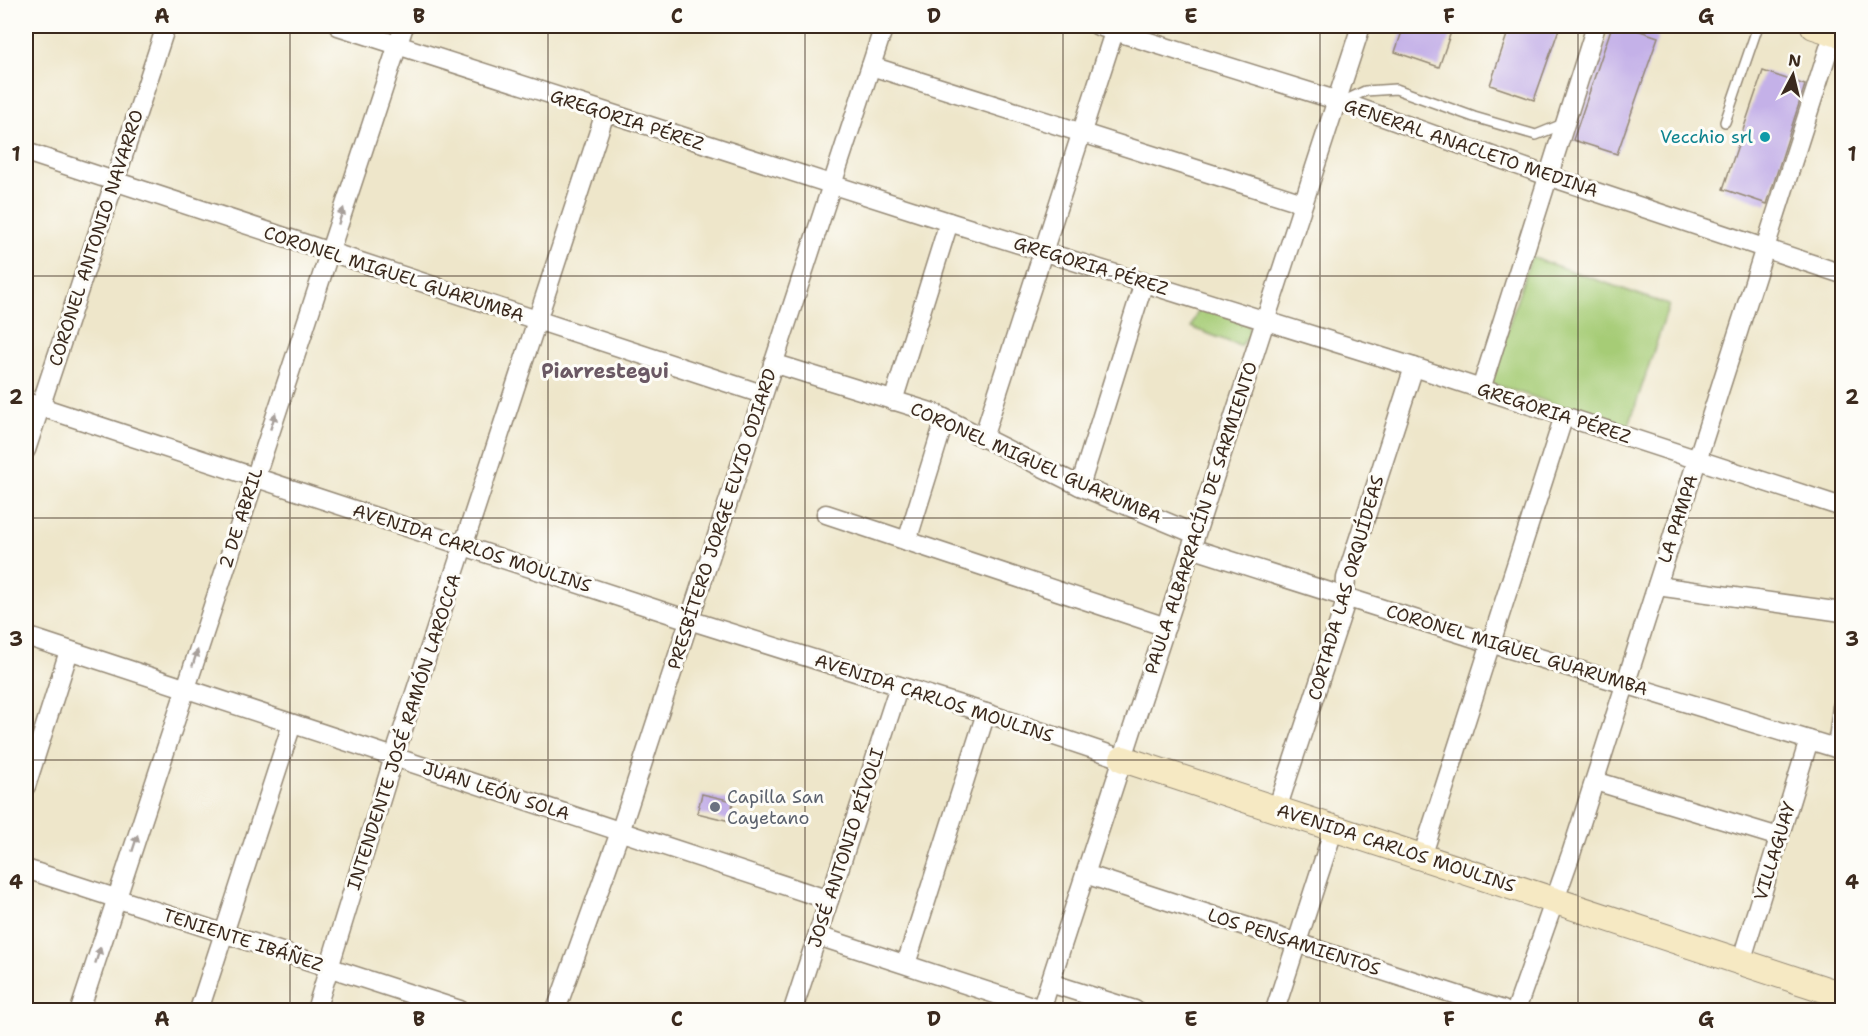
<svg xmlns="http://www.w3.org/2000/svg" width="1868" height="1036" font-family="'Shantell Sans',sans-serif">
  <rect width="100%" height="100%" fill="#fdfcf7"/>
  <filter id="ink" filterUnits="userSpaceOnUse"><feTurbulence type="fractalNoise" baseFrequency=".0167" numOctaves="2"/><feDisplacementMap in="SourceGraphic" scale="12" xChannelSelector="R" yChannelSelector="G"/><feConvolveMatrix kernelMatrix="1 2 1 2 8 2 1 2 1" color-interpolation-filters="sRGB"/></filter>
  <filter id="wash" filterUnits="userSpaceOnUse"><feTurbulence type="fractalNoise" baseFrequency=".008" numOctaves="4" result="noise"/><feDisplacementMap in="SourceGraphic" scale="24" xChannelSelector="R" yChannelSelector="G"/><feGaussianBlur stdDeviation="1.35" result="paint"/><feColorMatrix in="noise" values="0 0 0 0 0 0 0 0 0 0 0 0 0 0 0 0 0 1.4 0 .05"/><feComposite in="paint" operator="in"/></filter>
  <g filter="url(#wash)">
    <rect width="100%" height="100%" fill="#eee6ca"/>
    <g fill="#a6cc76" stroke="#707b4a" stroke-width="1.5">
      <path d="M1531,257L1669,305L1628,428L1490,383Z"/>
      <path d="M1200,305L1248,323L1250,335L1240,346L1191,327Z"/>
    </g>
    <g id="blocks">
      <g fill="#c4b1e8">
        <path d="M1404,26H1453L1439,67L1395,52Z"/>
        <path d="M1510,26H1560L1534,100L1490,85Z"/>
        <path d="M1612,26H1625L1658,37L1617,154L1573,140Z"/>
        <path d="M1763,71L1805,85L1767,204L1723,189Z"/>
        <path d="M702,794L733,801L730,821L697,813Z"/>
      </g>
    </g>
  </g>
  <g filter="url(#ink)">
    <use href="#blocks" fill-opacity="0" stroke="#948874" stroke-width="1.5"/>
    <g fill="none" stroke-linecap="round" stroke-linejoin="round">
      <g stroke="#948874" stroke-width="12">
        <g id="lane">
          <path d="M1344,101L1365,91L1396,89L1474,117L1536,135L1563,124"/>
          <path d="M1725,122L1758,26"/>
        </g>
      </g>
      <g stroke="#948874" stroke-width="21">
        <g id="street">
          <path d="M338,26L949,222L1414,367L1842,507"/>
          <path d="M1098,26L1342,102L1548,176L1842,274"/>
          <path d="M871,66L1303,203"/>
          <path d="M26,152L762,394"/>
          <path d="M773,363L934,413L1080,486L1195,534"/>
          <path d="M1481,389L1596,26"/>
          <path d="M893,401L949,222"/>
          <path d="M26,402L689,620L986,713L1123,759"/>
          <path d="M983,438L1116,26"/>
          <path d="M26,450L166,26"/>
          <path d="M1080,486L1144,282"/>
          <path d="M826,514L1166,627"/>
          <path d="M907,541L945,419"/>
          <path d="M1191,548L1490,643L1842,750"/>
          <path d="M1657,586L1842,612"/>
          <path d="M26,636L829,900"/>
          <path d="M1837,749L1842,707"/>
          <path d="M1595,781L1779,837"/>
          <path d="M26,786L69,651"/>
          <path d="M1277,809L1344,607L1346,578L1414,367"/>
          <path d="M1422,857L1564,416"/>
          <path d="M26,869L460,1010"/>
          <path d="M1085,874L1503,1010"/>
          <path d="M818,936L1041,1009"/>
          <path d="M1741,962L1809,740"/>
          <path d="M906,964L986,713"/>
          <path d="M1050,983L1135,1010"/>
          <path d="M80,1010L404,26"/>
          <path d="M199,1010L292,724"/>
          <path d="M316,1010L394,757L605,113"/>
          <path d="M556,1010L620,832L884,26"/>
          <path d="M793,1010L899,686"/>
          <path d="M1041,1010L1361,26"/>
          <path d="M1275,1010L1334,828"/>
          <path d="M1516,1010L1571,854L1836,26"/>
        </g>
      </g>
      <g stroke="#948874" stroke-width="28">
        <g id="secondary">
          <path d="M1814,26L1842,35"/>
          <path d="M1123,759L1842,995"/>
        </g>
      </g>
      <use href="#lane" stroke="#fff" stroke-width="9"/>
      <use href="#street" stroke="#fff" stroke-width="18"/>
      <use href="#secondary" stroke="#f6e9c3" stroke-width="26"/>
    </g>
    <defs><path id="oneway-solid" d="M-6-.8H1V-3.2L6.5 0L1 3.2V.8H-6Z" transform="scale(1.5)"/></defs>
    <g fill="#a79f9a">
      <use href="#oneway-solid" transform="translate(341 216) rotate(-72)"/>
      <use href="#oneway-solid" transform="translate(273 421) rotate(-72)"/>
      <use href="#oneway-solid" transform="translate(195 658) rotate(-72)"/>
      <use href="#oneway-solid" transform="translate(135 843) rotate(-72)"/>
      <use href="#oneway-solid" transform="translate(98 955) rotate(-72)"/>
    </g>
  </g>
  <path fill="none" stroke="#3b2a1e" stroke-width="1.5" stroke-opacity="0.55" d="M290,26V1010M548,26V1010M805,26V1010M1063,26V1010M1320,26V1010M1578,26V1010M26,276H1842M26,518H1842M26,760H1842"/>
  <circle fill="#0f9aa8" stroke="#fdfcf7" stroke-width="2" cx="1765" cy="137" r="6"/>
  <circle fill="#6b7280" stroke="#fdfcf7" stroke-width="2" cx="715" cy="807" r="6"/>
  <g text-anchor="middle" stroke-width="6" stroke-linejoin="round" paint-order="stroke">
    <g font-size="18" fill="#3b2a1e" stroke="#fdfcf7">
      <text transform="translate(627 120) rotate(18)" y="6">GREGORIA PÉREZ</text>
      <text transform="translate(1471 148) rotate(19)" y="6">GENERAL ANACLETO MEDINA</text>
      <text transform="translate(96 238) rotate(-72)" y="6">CORONEL ANTONIO NAVARRO</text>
      <text transform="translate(1091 266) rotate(17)" y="6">GREGORIA PÉREZ</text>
      <text transform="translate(394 274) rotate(18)" y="6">CORONEL MIGUEL GUARUMBA</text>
      <text transform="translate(1554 413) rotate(18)" y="6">GREGORIA PÉREZ</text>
      <text transform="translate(1036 463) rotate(24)" y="6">CORONEL MIGUEL GUARUMBA</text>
      <text transform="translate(241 518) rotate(-72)" y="6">2 DE ABRIL</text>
      <text transform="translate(1201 518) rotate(-72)" y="6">PAULA ALBARRACÍN DE SARMIENTO</text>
      <text transform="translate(722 519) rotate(-72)" y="6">PRESBÍTERO JORGE ELVIO ODIARD</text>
      <text transform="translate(1678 519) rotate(-72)" y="6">LA PAMPA</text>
      <text transform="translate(472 548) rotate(18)" y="6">AVENIDA CARLOS MOULINS</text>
      <text transform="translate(1346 588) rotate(-74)" y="6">CORTADA LAS ORQUÍDEAS</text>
      <text transform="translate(1517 650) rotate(17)" y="6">CORONEL MIGUEL GUARUMBA</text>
      <text transform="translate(934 698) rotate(18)" y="6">AVENIDA CARLOS MOULINS</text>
      <text transform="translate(404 732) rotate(-72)" y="6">INTENDENTE JOSÉ RAMÓN LAROCCA</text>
      <text transform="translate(496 791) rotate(18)" y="6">JUAN LEÓN SOLA</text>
      <text transform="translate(846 848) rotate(-72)" y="6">JOSÉ ANTONIO RÍVOLI</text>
      <text transform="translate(1396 848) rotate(18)" y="6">AVENIDA CARLOS MOULINS</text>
      <text transform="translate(1775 851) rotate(-73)" y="6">VILLAGUAY</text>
      <text transform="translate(243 940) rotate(18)" y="6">TENIENTE IBÁÑEZ</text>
      <text transform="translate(1294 942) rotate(18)" y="6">LOS PENSAMIENTOS</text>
    </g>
    <g font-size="18" fill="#0d838f" stroke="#fdfcf7" text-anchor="end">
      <text x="1753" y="143">Vecchio srl</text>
    </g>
    <g font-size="18" fill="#5b616d" stroke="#fdfcf7" text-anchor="start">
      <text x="727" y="803">Capilla San<tspan x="727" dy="21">Cayetano</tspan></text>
    </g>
    <g font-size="20" font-weight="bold" fill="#6b5965" stroke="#fdfcf7">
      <text x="605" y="378">Piarrestegui</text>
    </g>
  </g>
  <rect width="1868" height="1036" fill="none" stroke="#fdfcf7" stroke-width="66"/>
  <g transform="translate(1793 75) rotate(7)" stroke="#fdfcf7" stroke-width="4.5" paint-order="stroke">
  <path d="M0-4.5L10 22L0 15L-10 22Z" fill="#3b2a1e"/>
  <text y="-9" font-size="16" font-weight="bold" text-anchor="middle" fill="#3b2a1e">N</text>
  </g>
  <rect x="33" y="33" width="1802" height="970" fill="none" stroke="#3b2a1e" stroke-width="2"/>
  <g font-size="20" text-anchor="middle" font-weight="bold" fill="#3b2a1e">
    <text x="162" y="23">A</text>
    <text x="419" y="23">B</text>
    <text x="677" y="23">C</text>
    <text x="934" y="23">D</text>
    <text x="1191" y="23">E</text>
    <text x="1449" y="23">F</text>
    <text x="1706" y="23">G</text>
    <text x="16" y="161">1</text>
    <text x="1852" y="161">1</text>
    <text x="16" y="404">2</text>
    <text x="1852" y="404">2</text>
    <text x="16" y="646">3</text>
    <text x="1852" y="646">3</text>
    <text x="16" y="889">4</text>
    <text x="1852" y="889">4</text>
    <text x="162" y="1026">A</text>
    <text x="419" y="1026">B</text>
    <text x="677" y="1026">C</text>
    <text x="934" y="1026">D</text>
    <text x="1191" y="1026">E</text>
    <text x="1449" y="1026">F</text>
    <text x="1706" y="1026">G</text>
  </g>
</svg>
